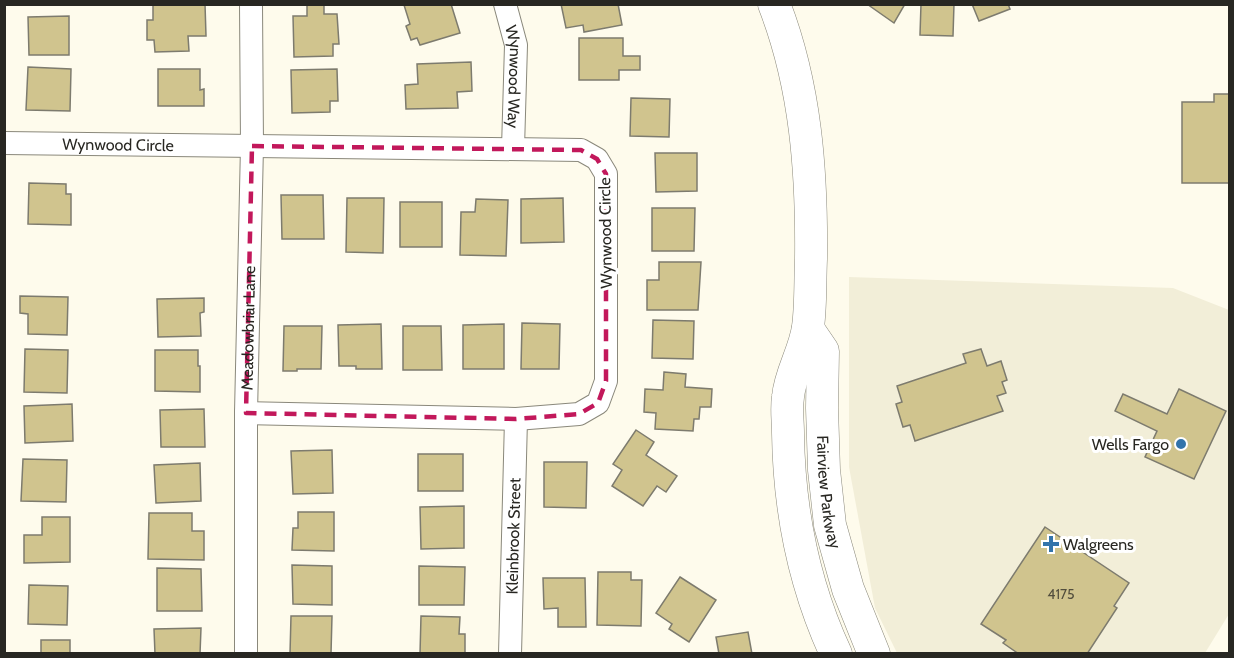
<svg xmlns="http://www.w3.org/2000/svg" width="1234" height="658" font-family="Cabin,sans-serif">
  <rect width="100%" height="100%" fill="#fefbec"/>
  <path fill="#f2eed8" d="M849,277L1173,288L1229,310V614L1205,653H897L875,608L849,467Z"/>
  <g fill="#d0c48e" stroke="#7d7b6e" stroke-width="1.5">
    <path d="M153,4H205L206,36H188L189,51L155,52L154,40H147V20H153Z"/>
    <path d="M307,4H324V14H337L339,44H333V56L294,57L293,16H307Z"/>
    <path d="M451,4L460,33L420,45L417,38L411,40L406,26L410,24L404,5Z"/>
    <path d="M561,4H618L622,25L584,32L583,25L566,28Z"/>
    <path d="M867,4H905L894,23Z"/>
    <path d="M921,4H954L953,36L920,35Z"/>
    <path d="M972,4H1008L1010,9L979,21Z"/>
    <path d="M69,16V55H29L28,17Z"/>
    <path d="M579,38H623V56H640V70H619V80H579Z"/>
    <path d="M471,62L472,91L457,92L458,108L406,109L405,85L418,84L417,64Z"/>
    <path d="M28,67L71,69L70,111L26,110Z"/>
    <path d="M158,69H200V90L204,89V106H158Z"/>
    <path d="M337,69L338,101H330V112L292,113L291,70Z"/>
    <path d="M1214,94H1230V183H1182V102H1214Z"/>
    <path d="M631,98L670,99L669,137L630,136Z"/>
    <path d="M655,153H697V191L656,192Z"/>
    <path d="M29,183L66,184V194H71V225L28,224Z"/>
    <path d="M281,195H323L324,239H282Z"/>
    <path d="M347,198H384L383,253L346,252Z"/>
    <path d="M563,198L564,242L521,243V199Z"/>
    <path d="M476,199L508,200L506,256L460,255L461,212H475Z"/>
    <rect x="400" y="202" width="42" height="45"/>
    <path d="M652,208H695L694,251H652Z"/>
    <path d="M659,262H701L698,310H647V280H659Z"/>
    <path d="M20,296L68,297L67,335L28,334V314L20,313Z"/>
    <path d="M204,298V312L200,313L201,336L158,337L157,299Z"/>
    <path d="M653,320L694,321L693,359L652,358Z"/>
    <path d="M522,323L560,324L559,369H521Z"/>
    <path d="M381,324L382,369H356V366H339L338,325Z"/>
    <path d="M504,324V369H463V325Z"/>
    <path d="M284,326H322L321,369H297V371H283Z"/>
    <path d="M403,326H441L442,370H403Z"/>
    <path d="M25,349L68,350L67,393L24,392Z"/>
    <path d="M981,349L987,366L1001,361L1007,380L1002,382L1006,393L997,396L1003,411L915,441L910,425L903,427L896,404L902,402L897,386L966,363L963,354Z"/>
    <path d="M155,350H198V366H200V392L155,391Z"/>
    <path d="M664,372L686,374L685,387L712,389L711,407H700L699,419H694L693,431L655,429L656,413L644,412L645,389L663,390Z"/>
    <path d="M1179,389L1226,411L1194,479L1145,457L1157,431L1115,411L1123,394L1167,414Z"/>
    <path d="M72,404L73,441L25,443L24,406Z"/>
    <path d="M204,409L205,447H161L160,410Z"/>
    <path d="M636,430L654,442L646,455L677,476L666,492L657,486L643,506L612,486L622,470L613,464Z"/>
    <path d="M332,450L333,493L293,494L291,451Z"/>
    <rect x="418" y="454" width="45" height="37"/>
    <path d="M23,459L67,460L66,502L21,501Z"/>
    <path d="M544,462H587L586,508L544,507Z"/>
    <path d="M200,463L201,501L156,503L154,465Z"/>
    <path d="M464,506V548L421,549L420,507Z"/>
    <path d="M298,512H334V551L292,550L293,528H298Z"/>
    <path d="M149,513H192V531H204V560L148,559Z"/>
    <path d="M42,517H70V562L24,563V535H42Z"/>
    <path d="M1045,527L1129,583L1114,606L1117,608L1087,654H1019L1003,643L1006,640L981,624Z"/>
    <path d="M292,565L332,566V605L293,604Z"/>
    <path d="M419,566L465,567L464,605H419Z"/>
    <path d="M157,568L201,569L202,611H157Z"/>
    <path d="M598,572H631V580H642L641,626L597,625Z"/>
    <path d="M680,577L716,600L689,642L669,629L672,624L656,613Z"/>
    <path d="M543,578H585L586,627H558V608L544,609Z"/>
    <path d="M29,585L68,586L67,625L28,624Z"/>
    <path d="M291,616H332L331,654H290Z"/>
    <path d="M421,616L460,617L459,634H465V654H420Z"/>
    <path d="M201,628L200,654H155L154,629Z"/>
    <path d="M748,632L752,654H719L716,637Z"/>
    <rect x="41" y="640" width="29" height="14"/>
  </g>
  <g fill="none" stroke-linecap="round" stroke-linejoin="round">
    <g stroke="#8a887b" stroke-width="24">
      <g id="minor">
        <path id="s1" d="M505,4L516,45L513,148"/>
        <path id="s2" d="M4,143L581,150L597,159L606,174V381L598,403L579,414L516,419L246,413"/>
        <path id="s3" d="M246,654V413L252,146L251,4"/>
        <path id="s4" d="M510,654L516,419"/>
      </g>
    </g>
    <g stroke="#8a887b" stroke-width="33">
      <g id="secondary">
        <path d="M774,4C806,86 812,173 811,259C810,281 811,305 808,327C805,351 790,373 788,397C786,409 788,421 788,433C789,508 804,585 836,654"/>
        <path id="s5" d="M808,329L823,351L822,408L824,470L830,525L848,589L874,654"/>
      </g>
    </g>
    <use href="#minor" stroke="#fff" stroke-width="22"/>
    <use href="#secondary" stroke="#fff" stroke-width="32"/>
  </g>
  <path fill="none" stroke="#c2185b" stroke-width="4.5" stroke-dasharray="12 8" stroke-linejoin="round" d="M252,146L581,150L597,159L606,174V381L598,403L579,414L516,419L246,413Z"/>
  <g fill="#3374ab" stroke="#fff" stroke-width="2">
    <circle cx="1181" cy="444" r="6"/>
    <path d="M1048 535h6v6h6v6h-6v6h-6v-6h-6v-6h6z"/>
  </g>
  <g text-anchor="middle" stroke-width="6" stroke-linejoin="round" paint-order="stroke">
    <g font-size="14" fill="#524e3d">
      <text x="1061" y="599">4175</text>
    </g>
    <g font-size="16" fill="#282722" stroke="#fff">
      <text dy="6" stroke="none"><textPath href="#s1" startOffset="74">Wynwood Way</textPath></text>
      <text dy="6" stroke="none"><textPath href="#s2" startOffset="114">Wynwood Circle</textPath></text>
      <text transform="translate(605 233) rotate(-91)" y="6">Wynwood Circle</text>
      <text dy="6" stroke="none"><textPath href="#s3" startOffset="326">Meadowbriar Lane</textPath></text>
      <text dy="6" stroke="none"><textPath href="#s5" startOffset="168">Fairview Parkway</textPath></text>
      <text dy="6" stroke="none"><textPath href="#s4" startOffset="118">Kleinbrook Street</textPath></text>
    </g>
    <g font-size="16" fill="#282722" stroke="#fff" text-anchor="end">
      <text x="1169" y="450">Wells Fargo</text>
      <text x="1063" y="550" text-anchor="start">Walgreens</text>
    </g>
  </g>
  <rect width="1234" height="658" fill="none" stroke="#282722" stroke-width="12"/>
</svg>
